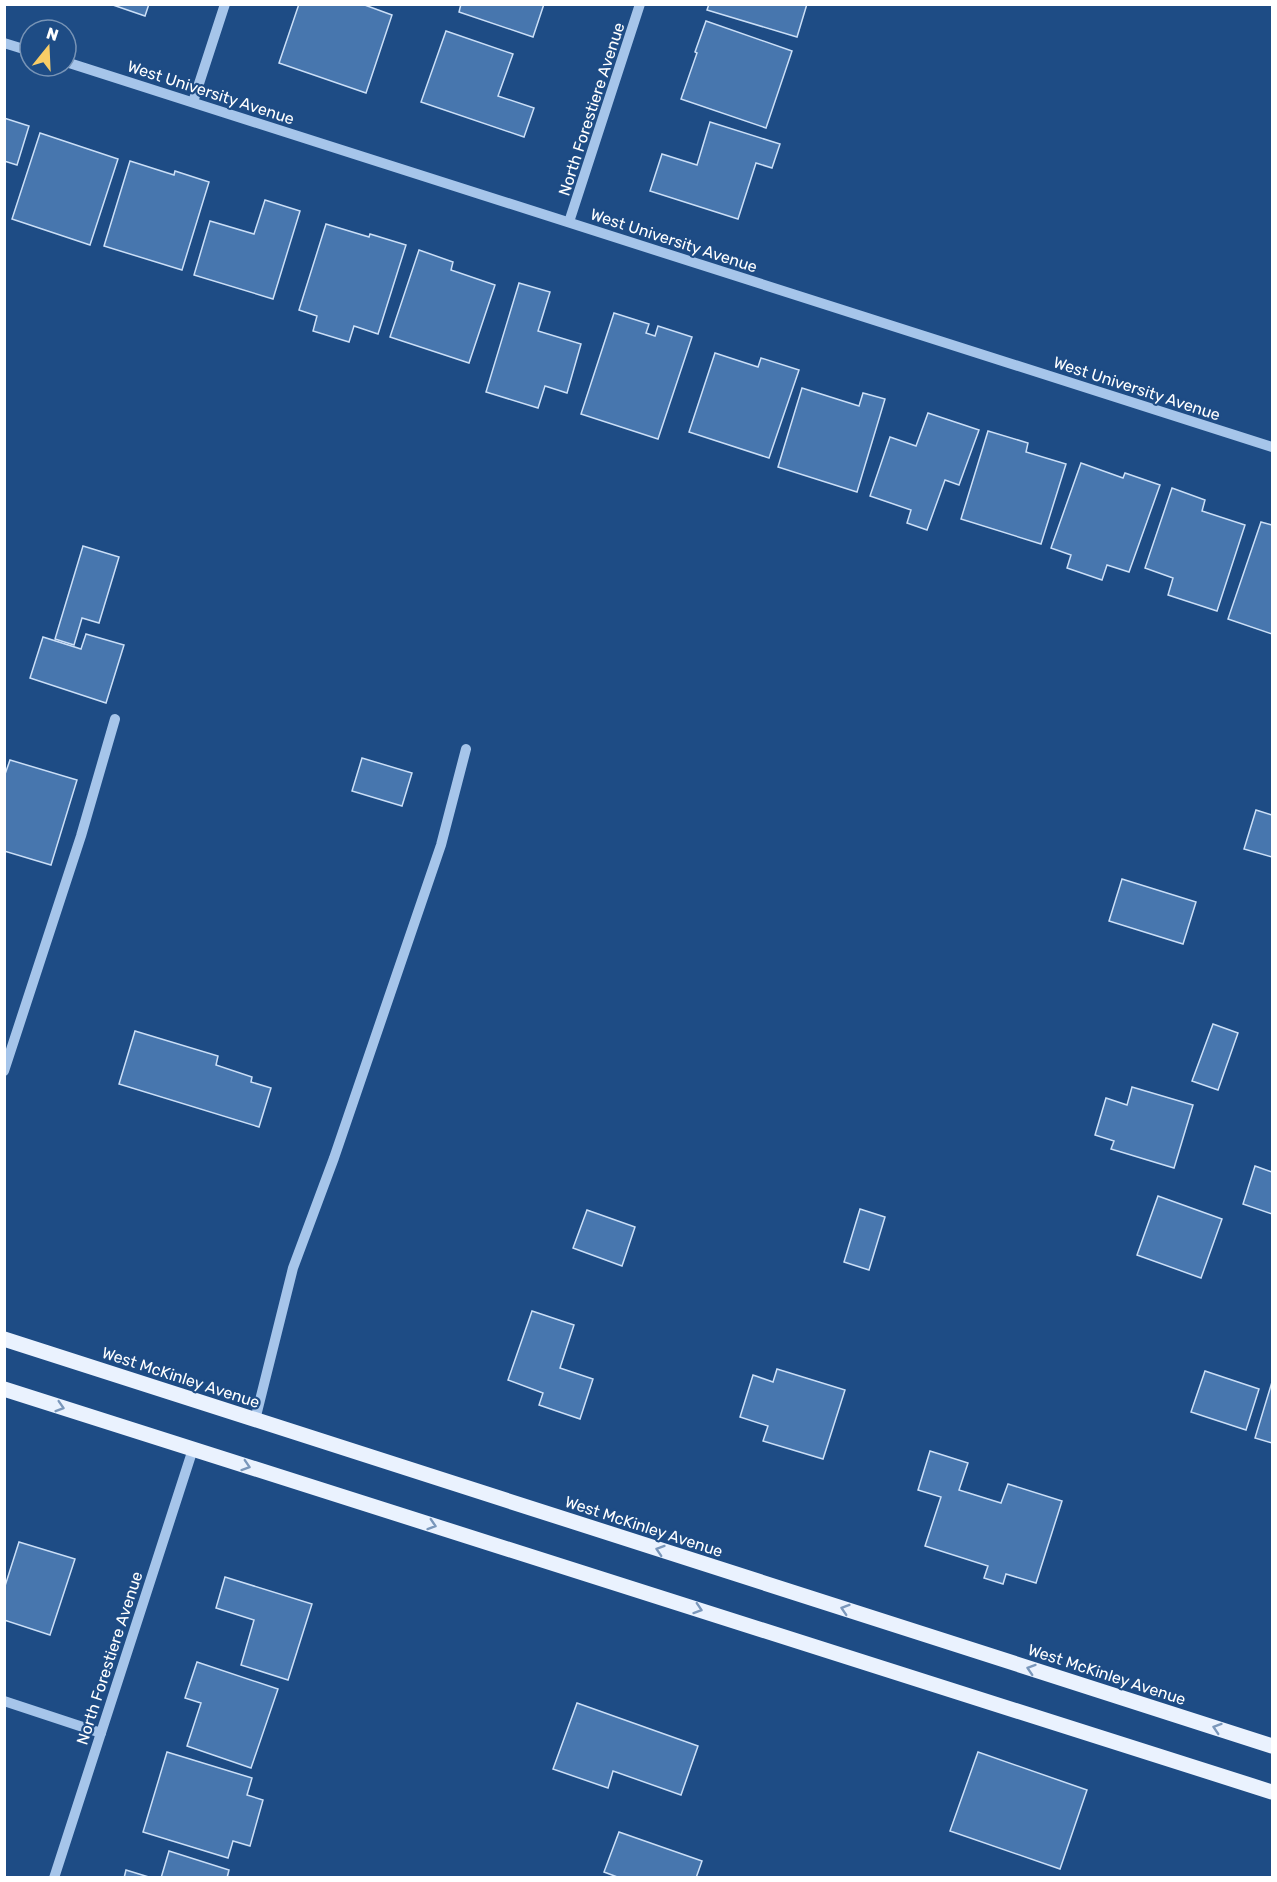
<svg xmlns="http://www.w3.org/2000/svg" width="1277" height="1882" font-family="Rubik,sans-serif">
  <rect width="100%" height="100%" fill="#1e4c85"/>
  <g fill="#4776ae" stroke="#cbdff7" stroke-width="1.5">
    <path d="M110,4H149L145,16Z"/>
    <path d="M299,4H362L392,15L366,93L279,63Z"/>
    <path d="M461,4H544L533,37L459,12Z"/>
    <path d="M709,4H807L797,37L707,10Z"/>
    <path d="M706,21L792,51L766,128L681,99L697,53L695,52Z"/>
    <path d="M446,31L513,54L498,96L534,108L524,137L421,102Z"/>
    <path d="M4,118L29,126L17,165L4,161Z"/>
    <path d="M710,122L780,144L772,168L756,163L738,219L650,191L662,154L697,165Z"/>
    <path d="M40,133L118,159L90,245L12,219Z"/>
    <path d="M130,161L174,175L175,171L209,182L182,270L104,246Z"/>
    <path d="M265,200L300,211L273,299L194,275L210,221L254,234Z"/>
    <path d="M326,224L369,237L370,234L406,245L378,334L354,326L349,342L313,331L317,316L299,310Z"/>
    <path d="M419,250L453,262L451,270L495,285L469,363L390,337Z"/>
    <path d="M519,283L550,292L538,331L581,344L567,393L545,386L538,408L486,392Z"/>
    <path d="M614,313L649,324L646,333L655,336L658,326L692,337L658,439L581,414Z"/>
    <path d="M715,353L758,367L761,358L799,370L769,458L689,432Z"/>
    <path d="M802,388L859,406L863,393L885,399L857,492L778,467Z"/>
    <path d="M928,413L979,430L959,485L945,480L927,530L907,523L911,510L870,496L890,437L916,446Z"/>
    <path d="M988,431L1028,443L1026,452L1066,464L1041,544L961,519Z"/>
    <path d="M1081,463L1123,478L1125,473L1160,485L1129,572L1107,565L1102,580L1067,568L1071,555L1051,548Z"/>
    <path d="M1172,488L1205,500L1202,511L1245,525L1217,611L1168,595L1173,578L1145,568Z"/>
    <path d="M1261,522L1272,525V634L1228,619Z"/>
    <path d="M83,546L119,557L99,623L82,618L74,645L55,639Z"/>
    <path d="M86,634L124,645L106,703L30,678L43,637L81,649Z"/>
    <path d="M362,758L412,773L402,806L352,791Z"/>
    <path d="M10,760L77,780L51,865L4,851V777Z"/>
    <path d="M1256,810L1272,815V857L1244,849Z"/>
    <path d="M1122,879L1196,902L1183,944L1109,921Z"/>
    <path d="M1213,1024L1238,1033L1218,1090L1192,1081Z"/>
    <path d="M135,1031L218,1056L216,1065L252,1077L251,1082L271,1088L259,1127L119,1084Z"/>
    <path d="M1132,1087L1193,1105L1174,1168L1111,1149L1114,1141L1095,1135L1106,1098L1127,1105Z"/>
    <path d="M1255,1166L1272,1172V1214L1243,1204Z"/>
    <path d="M1158,1196L1222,1219L1201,1278L1137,1255Z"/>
    <path d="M860,1209L885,1217L869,1270L844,1262Z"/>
    <path d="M587,1210L635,1227L622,1266L573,1248Z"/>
    <path d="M532,1311L574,1325L560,1368L593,1379L580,1419L539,1405L543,1393L508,1380Z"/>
    <path d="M777,1369L845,1390L823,1459L763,1441L768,1426L740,1417L753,1375L773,1382Z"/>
    <path d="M1205,1371L1259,1389L1246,1430L1191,1412Z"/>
    <path d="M1272,1382V1443L1255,1438Z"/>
    <path d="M930,1451L968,1463L959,1490L1001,1503L1008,1484L1062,1501L1036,1583L1006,1574L1003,1584L984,1578L988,1566L925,1546L941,1497L918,1490Z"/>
    <path d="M19,1542L75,1559L50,1635L4,1620V1589Z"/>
    <path d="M225,1577L312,1604L288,1680L241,1665L254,1620L216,1608Z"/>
    <path d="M197,1662L278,1689L251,1768L187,1746L201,1703L185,1698Z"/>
    <path d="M577,1703L698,1746L681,1795L613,1771L608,1788L553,1769Z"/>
    <path d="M167,1752L252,1778L247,1795L263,1800L250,1846L233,1841L228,1858L143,1832Z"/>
    <path d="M978,1752L1087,1790L1060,1869L950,1831Z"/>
    <path d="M619,1832L702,1861L696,1878H620L604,1872Z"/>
    <path d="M169,1851L229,1870L227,1878H161Z"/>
    <path d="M126,1870L152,1878H124Z"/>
  </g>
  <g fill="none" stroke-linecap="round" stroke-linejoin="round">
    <g stroke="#a6c5ea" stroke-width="10">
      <path d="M4,43L30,51"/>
      <path d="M66,62L1272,447"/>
      <path d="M193,102L225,4"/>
      <path d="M569,222L640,4"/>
      <path d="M4,1071L81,836L115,719"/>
      <path d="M255,1420L293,1268L334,1158L441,845L466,749"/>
      <path d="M4,1701L101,1733"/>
      <path d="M54,1878L193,1449"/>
    </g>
    <g stroke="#eaf2fe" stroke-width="15">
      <path d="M4,1339L1272,1746"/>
      <path d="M4,1389L1272,1792"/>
    </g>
  </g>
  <defs><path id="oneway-chevron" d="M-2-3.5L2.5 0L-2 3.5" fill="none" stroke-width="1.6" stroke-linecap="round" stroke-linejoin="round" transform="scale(1.5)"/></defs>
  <g stroke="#7a97bb">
    <use href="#oneway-chevron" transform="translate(60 1407) rotate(17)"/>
    <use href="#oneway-chevron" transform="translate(246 1466) rotate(18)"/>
    <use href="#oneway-chevron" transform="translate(432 1525) rotate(18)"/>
    <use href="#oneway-chevron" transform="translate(660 1550) rotate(-162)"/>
    <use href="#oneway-chevron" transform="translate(698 1609) rotate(18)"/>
    <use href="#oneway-chevron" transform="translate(845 1609) rotate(-162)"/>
    <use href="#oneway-chevron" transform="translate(1031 1669) rotate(-162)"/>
    <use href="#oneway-chevron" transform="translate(1217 1728) rotate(-162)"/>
  </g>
  <g text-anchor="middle" stroke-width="4.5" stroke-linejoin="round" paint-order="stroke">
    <g font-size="16" fill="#fff" stroke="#1e4c85">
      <text transform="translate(211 92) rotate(18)" y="6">West University Avenue</text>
      <text transform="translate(591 109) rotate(-72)" y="6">North Forestiere Avenue</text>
      <text transform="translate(674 240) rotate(18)" y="6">West University Avenue</text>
      <text transform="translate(1137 388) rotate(18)" y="6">West University Avenue</text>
      <text transform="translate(181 1377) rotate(18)" y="6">West McKinley Avenue</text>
      <text transform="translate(644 1526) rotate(18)" y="6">West McKinley Avenue</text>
      <text transform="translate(109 1658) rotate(-72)" y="6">North Forestiere Avenue</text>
      <text transform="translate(1107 1674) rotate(18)" y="6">West McKinley Avenue</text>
    </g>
  </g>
  <rect width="1277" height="1882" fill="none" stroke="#ffffff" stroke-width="12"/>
  <g transform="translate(48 48) rotate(18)"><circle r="28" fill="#1e4c85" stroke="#7894b6" stroke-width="1.5"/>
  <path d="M0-4.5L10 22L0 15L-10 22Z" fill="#f9cd66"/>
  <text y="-9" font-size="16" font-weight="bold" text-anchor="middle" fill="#ffffff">N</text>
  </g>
</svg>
